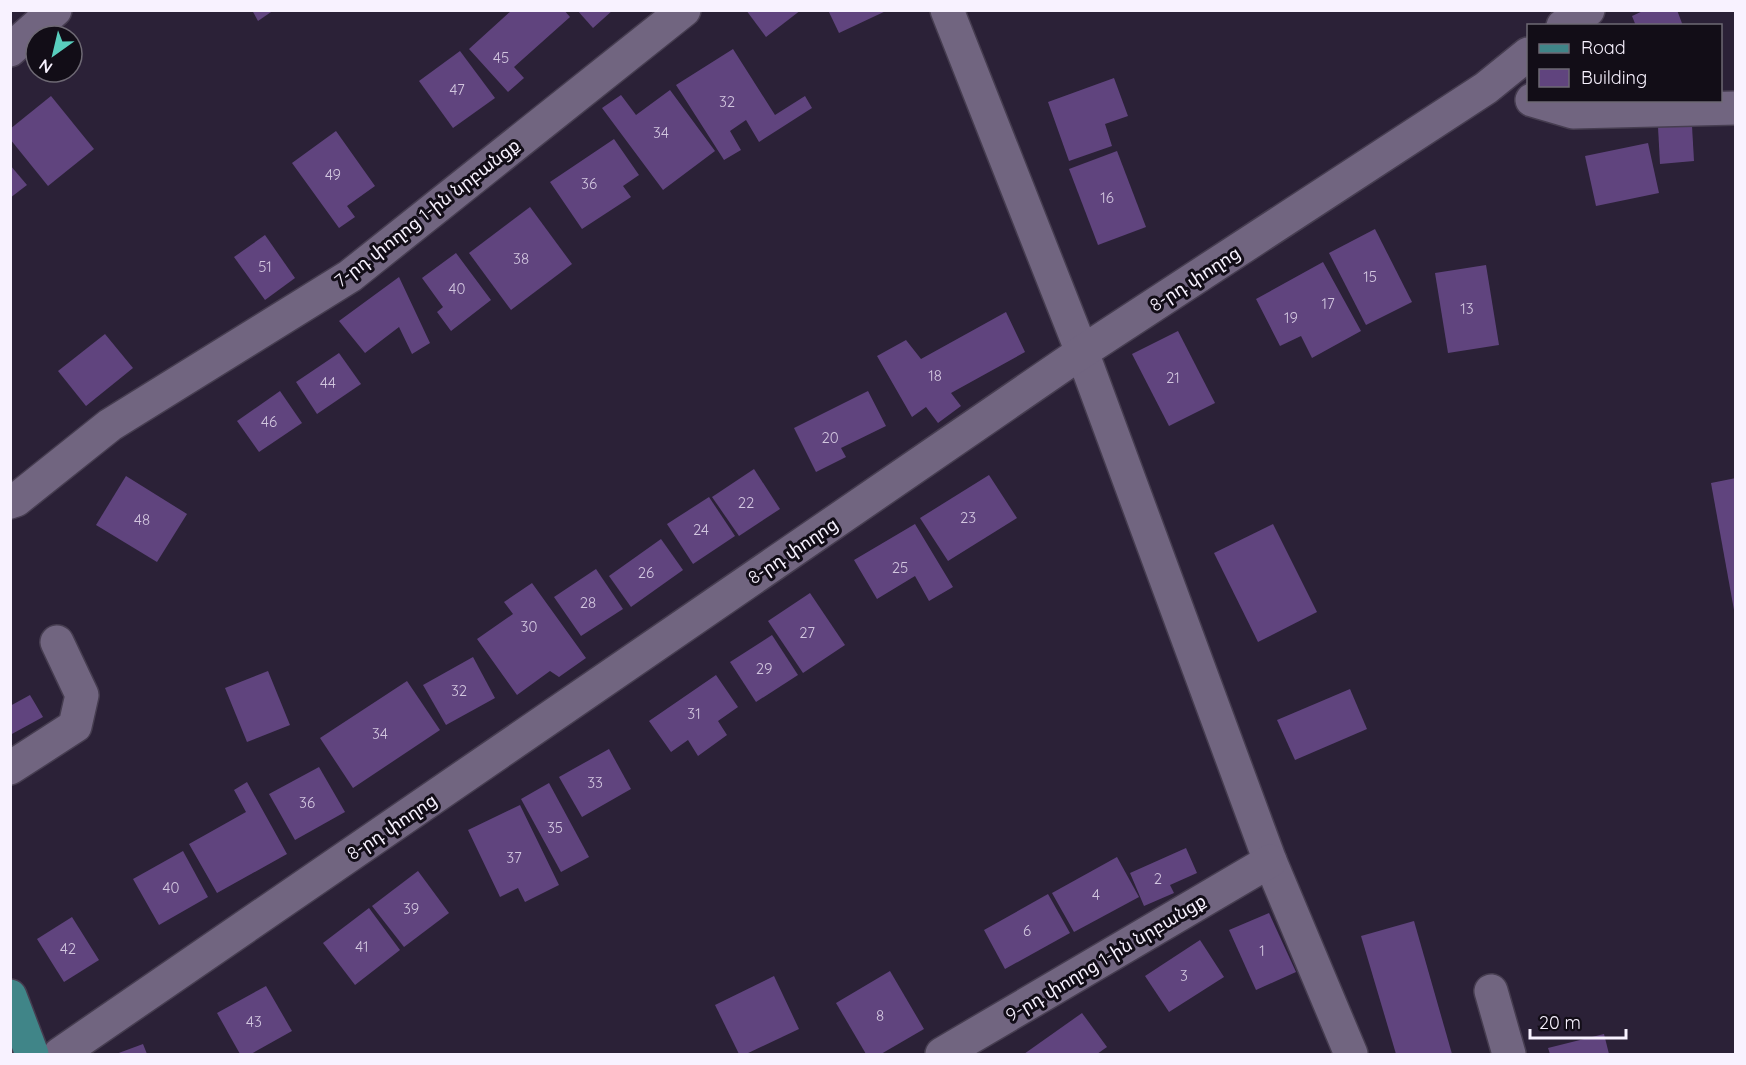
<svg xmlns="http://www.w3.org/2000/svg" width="1746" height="1065" font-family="Quicksand,'Noto Sans Armenian',sans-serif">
  <rect width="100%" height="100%" fill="#2b2137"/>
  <g fill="#60447e">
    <path d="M252,10H274L258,21Z"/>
    <path d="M512,10H564L570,17L514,67L524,78L508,92L469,49Z"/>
    <path d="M577,10H613L593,28Z"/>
    <path d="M746,10H801L766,37Z"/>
    <path d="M828,10H888L839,33Z"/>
    <path d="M1645,10H1677L1683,26H1636L1632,16Z"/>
    <path d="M733,49L775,115L805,96L812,108L759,142L746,120L730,131L741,150L724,160L676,85Z"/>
    <path d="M460,51L495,98L453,128L419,81Z"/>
    <path d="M1114,78L1128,116L1105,124L1112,146L1069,161L1048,102Z"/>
    <path d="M670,90L715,151L663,190L602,108L621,95L636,115Z"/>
    <path d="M51,96L94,149L48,186L10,139V129Z"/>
    <path d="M1692,126L1694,161L1660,164L1658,127Z"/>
    <path d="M336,131L375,186L347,206L355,217L339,228L292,163Z"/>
    <path d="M614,139L639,175L623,186L631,197L582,229L550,182Z"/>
    <path d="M1648,143L1659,193L1596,206L1585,156Z"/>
    <path d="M1117,151L1146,227L1098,245L1069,169Z"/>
    <path d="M10,165L27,185L10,198Z"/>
    <path d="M530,207L572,264L511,310L469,253Z"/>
    <path d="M1375,229L1412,302L1366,325L1329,253Z"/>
    <path d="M265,235L295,278L265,300L234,257Z"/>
    <path d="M456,253L491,300L451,331L437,312L443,307L422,278Z"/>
    <path d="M1323,262L1361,331L1312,358L1301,336L1280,346L1256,299Z"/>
    <path d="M1486,265L1499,345L1448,353L1435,273Z"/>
    <path d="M399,277L430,343L412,354L399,327L365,353L339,321Z"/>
    <path d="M1006,312L1025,352L951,393L961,406L938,423L926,407L912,417L877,356L906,340L921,359Z"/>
    <path d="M1178,331L1215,403L1169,426L1132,354Z"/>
    <path d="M105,334L133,368L86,406L58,371Z"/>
    <path d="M339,353L361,384L317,414L296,382Z"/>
    <path d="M280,391L302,423L259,452L237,421Z"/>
    <path d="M868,391L886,426L841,448L846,457L816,472L794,428Z"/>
    <path d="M754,469L780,509L739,536L712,497Z"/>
    <path d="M989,475L1017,518L948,561L920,518Z"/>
    <path d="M126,476L187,514L157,562L96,525Z"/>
    <path d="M1736,478V610H1734L1711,483Z"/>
    <path d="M709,497L735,536L693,564L667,524Z"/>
    <path d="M915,524L953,587L929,601L915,576L877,599L854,560Z"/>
    <path d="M1273,524L1317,612L1258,642L1214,553Z"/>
    <path d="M661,539L683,570L631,607L609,576Z"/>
    <path d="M596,569L623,609L581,636L554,597Z"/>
    <path d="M532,583L586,658L559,677L550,671L517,695L477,639L513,614L504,602Z"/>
    <path d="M810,593L845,645L803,673L768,621Z"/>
    <path d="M772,635L798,675L756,702L730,662Z"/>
    <path d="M473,657L495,698L446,725L423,685Z"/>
    <path d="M268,671L290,725L247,742L225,688Z"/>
    <path d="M716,675L738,707L718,721L727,735L698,756L688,740L671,752L649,721Z"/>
    <path d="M407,681L440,730L353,788L320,738Z"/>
    <path d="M1350,689L1367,729L1295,760L1277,720Z"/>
    <path d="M30,695L43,717L10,735V706Z"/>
    <path d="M609,749L631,789L582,817L559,777Z"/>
    <path d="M319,767L345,812L295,840L269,794Z"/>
    <path d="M247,782L287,854L217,893L189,844L246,812L234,790Z"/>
    <path d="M549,783L589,857L561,872L521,799Z"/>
    <path d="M520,805L559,885L525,902L518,888L500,897L468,830Z"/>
    <path d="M1186,848L1197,873L1170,885L1174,893L1144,906L1130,873Z"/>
    <path d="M183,851L208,897L159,925L133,879Z"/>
    <path d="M1117,857L1139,897L1074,932L1052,893Z"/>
    <path d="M418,871L449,913L404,947L372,906Z"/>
    <path d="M1048,894L1070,933L1005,969L984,930Z"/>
    <path d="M369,908L400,950L355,985L323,943Z"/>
    <path d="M1269,913L1296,972L1256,990L1229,930Z"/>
    <path d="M72,917L99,960L64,982L37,939Z"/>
    <path d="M1414,921L1452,1054H1396L1361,936Z"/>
    <path d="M1200,940L1224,977L1169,1012L1145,976Z"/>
    <path d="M890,971L924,1029L881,1054H866L836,1003Z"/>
    <path d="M774,976L799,1029L746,1054H739L715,1005Z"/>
    <path d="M266,986L292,1031L251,1054H240L217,1013Z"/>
    <path d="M1082,1013L1107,1047L1097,1054H1024Z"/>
    <path d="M1604,1034L1609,1054H1550L1548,1048Z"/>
    <path d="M143,1044L147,1054H116Z"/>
  </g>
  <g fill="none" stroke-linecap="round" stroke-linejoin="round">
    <g stroke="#463d50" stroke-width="36">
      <g id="minor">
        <path d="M947,10L1082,352L1270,861L1351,1054"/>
        <path d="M1563,26L1588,10"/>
        <path d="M10,50L55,10"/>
        <path d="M1532,100L1573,112L1736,108"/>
        <path d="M10,502L16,500L110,425L350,276L684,10"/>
        <path d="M10,768L75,726L82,695L57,642"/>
        <path d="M1491,991L1509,1054"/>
        <path d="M60,1054L1082,352L1486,88L1528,54"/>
        <path d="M942,1054L1270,861"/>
      </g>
    </g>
    <g stroke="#463d50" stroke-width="36">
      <path id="major" d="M10,996L32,1054"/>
    </g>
    <use href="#minor" stroke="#716580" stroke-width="33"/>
    <use href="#major" stroke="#408588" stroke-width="33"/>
  </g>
  <g text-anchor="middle" stroke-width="6" stroke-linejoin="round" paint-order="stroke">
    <g font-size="15" fill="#d2c6df">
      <text x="501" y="63">45</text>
      <text x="457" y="95">47</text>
      <text x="727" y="107">32</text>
      <text x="661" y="138">34</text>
      <text x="333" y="180">49</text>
      <text x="589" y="189">36</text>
      <text x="1107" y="203">16</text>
      <text x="521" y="264">38</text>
      <text x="265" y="272">51</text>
      <text x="1370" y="282">15</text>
      <text x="457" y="294">40</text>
      <text x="1328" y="309">17</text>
      <text x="1467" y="314">13</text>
      <text x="1291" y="323">19</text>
      <text x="935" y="381">18</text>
      <text x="1173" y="383">21</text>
      <text x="328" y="388">44</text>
      <text x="269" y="427">46</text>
      <text x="830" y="443">20</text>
      <text x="746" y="508">22</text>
      <text x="968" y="523">23</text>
      <text x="142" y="525">48</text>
      <text x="701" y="535">24</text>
      <text x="900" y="573">25</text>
      <text x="646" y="578">26</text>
      <text x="588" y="608">28</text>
      <text x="529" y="632">30</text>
      <text x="807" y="638">27</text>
      <text x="764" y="674">29</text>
      <text x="459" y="696">32</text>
      <text x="694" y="719">31</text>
      <text x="380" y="739">34</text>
      <text x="595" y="788">33</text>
      <text x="307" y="808">36</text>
      <text x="555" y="833">35</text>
      <text x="514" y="863">37</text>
      <text x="1158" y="884">2</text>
      <text x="171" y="893">40</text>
      <text x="1096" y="900">4</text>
      <text x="411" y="914">39</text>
      <text x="1027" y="936">6</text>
      <text x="362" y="952">41</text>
      <text x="68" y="954">42</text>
      <text x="1262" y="956">1</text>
      <text x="1184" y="981">3</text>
      <text x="880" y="1021">8</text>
      <text x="254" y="1027">43</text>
    </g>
    <g font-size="18" fill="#f8f2ff" stroke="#120d17">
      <text transform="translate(427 213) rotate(-38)" y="6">7-րդ փողոց 1-ին նրբանցք</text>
      <text transform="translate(1195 279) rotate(-33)" y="6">8-րդ փողոց</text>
      <text transform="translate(793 551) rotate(-34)" y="6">8-րդ փողոց</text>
      <text transform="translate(392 827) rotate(-34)" y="6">8-րդ փողոց</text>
      <text transform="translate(1106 958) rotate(-31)" y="6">9-րդ փողոց 1-ին նրբանցք</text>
    </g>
  </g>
  <rect width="1746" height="1065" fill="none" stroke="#f8f2ff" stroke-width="24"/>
  <rect x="1527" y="24" width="195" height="78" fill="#120d17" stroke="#6e6974" stroke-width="1.5"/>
  <rect x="1539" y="44" width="30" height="9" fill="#408588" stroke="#6e6974" stroke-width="1.5"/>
  <text x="1581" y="54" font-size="18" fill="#f8f2ff">Road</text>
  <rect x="1539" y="69" width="30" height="18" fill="#60447e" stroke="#6e6974" stroke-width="1.5"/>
  <text x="1581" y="84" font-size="18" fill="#f8f2ff">Building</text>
  <g transform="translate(54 54) rotate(214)"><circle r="28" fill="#120d17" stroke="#6e6974" stroke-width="1.5"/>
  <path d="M0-4.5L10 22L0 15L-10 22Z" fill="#59cebe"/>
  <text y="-9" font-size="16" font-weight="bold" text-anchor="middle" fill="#f8f2ff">N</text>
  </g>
  <path d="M1530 1029v9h96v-9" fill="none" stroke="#f8f2ff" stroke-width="3"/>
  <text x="1539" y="1029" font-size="18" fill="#f8f2ff" stroke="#120d17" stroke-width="4.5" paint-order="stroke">20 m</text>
</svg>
